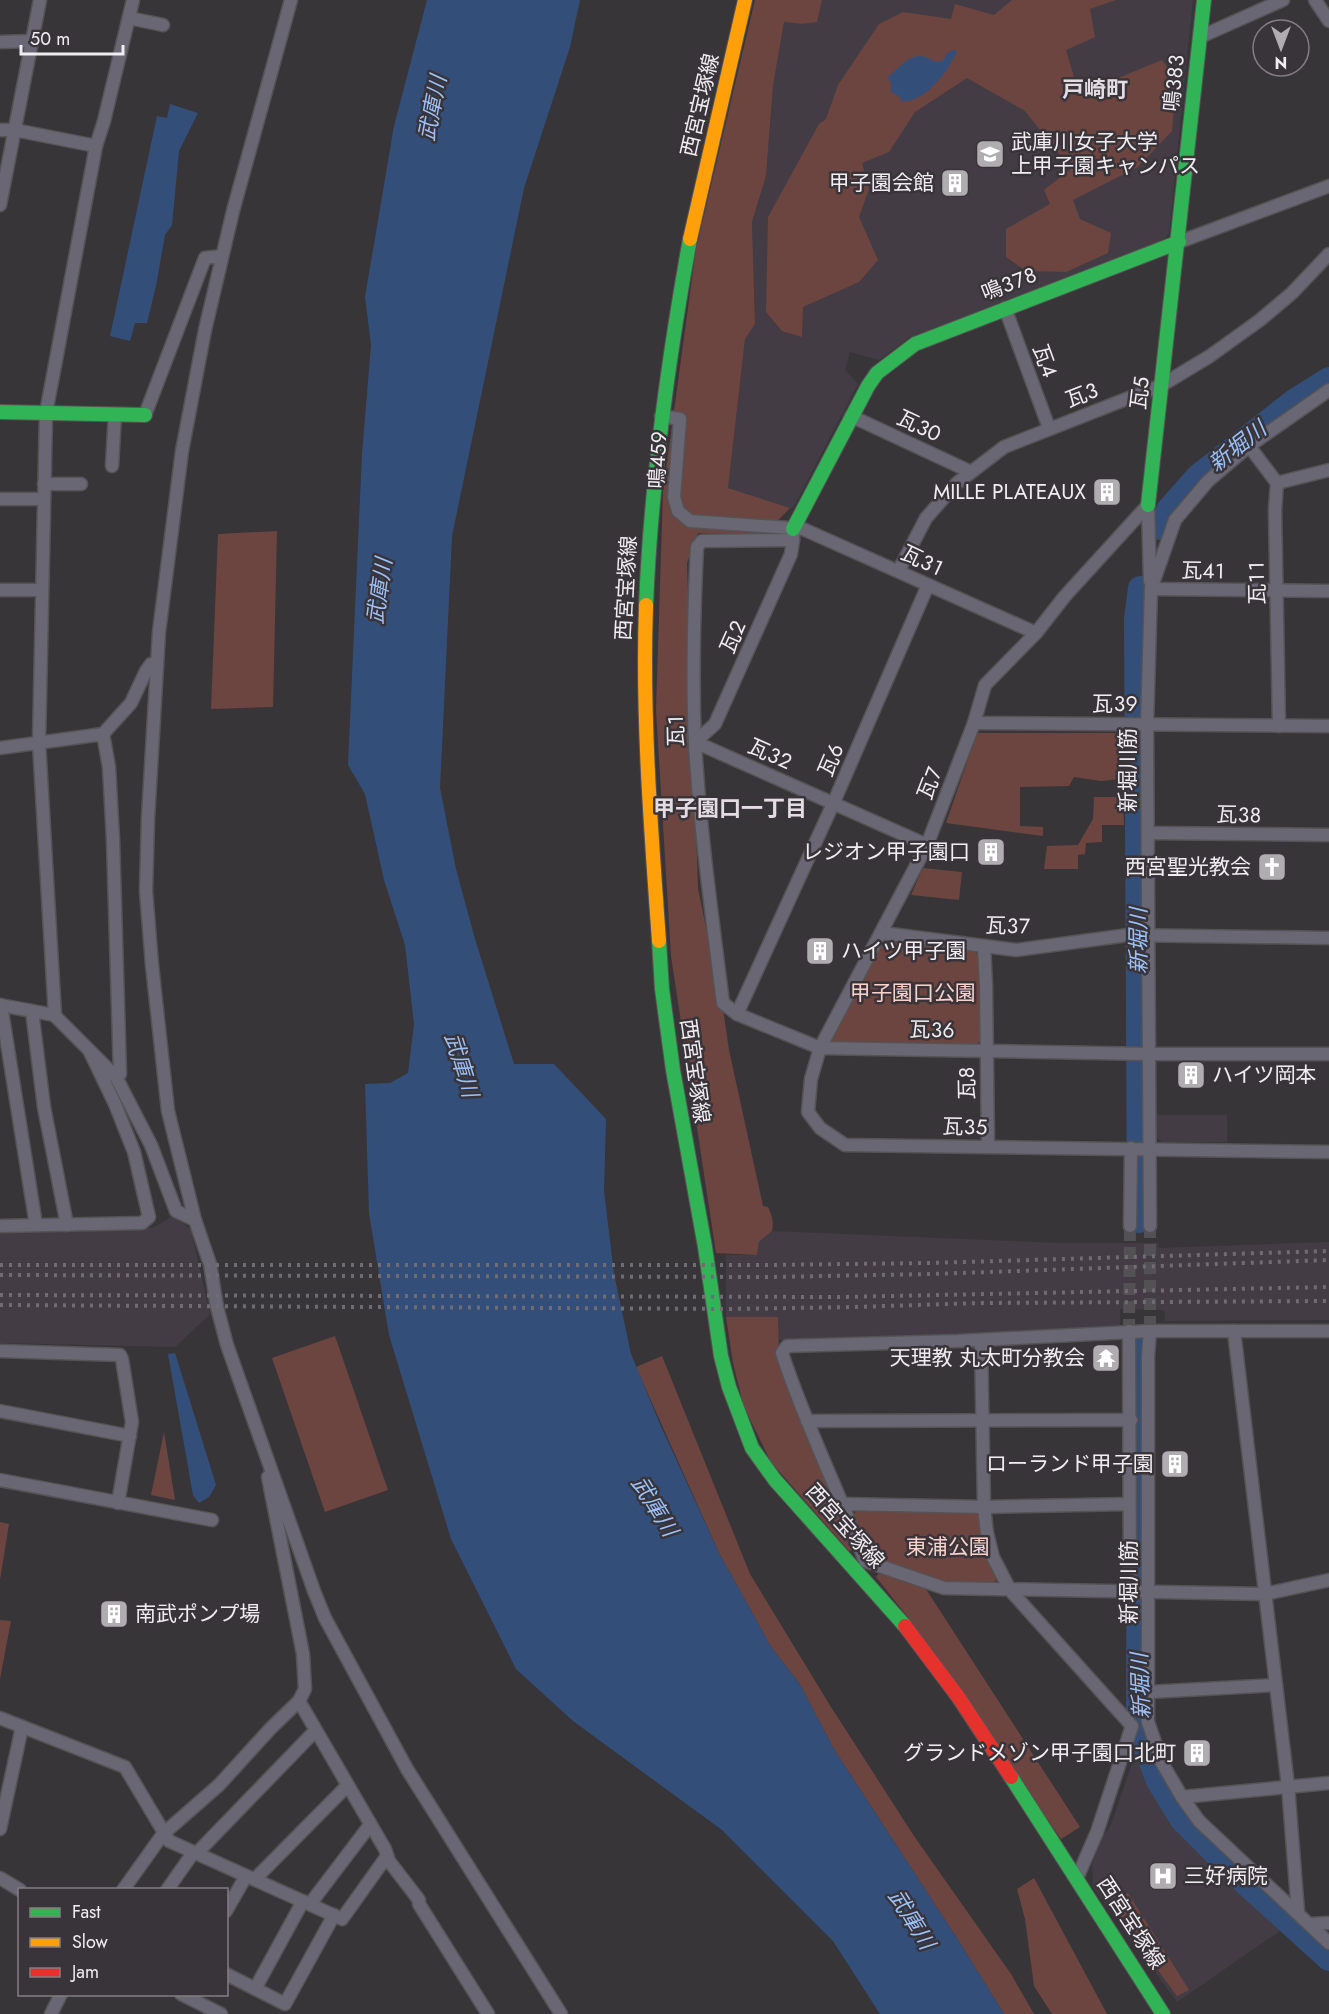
<svg xmlns="http://www.w3.org/2000/svg" width="1329" height="2014" font-family="Jost,'Noto Sans JP',sans-serif">
  <rect width="100%" height="100%" fill="#383538"/>
  <g fill="#443c44">
    <path d="M822,0H1193L1169,233L1163,242L909,338L879,360L850,352L845,370L858,384L793,508H790L728,488L745,338L755,324L752,222L766,176L773,86L784,22L802,24L817,21Z"/>
    <path d="M1157,1115H1227V1142H1162L1157,1138Z"/>
    <path d="M174,1215L191,1230L210,1314L175,1347L0,1343V1230L153,1228Z"/>
    <path d="M772,1231L1058,1243H1158L1159,1248L1329,1242V1320L1168,1321H1165L1164,1310L1120,1309V1325L946,1337L778,1340V1317H726V1255H757L759,1242Z"/>
    <path d="M1138,1746L1151,1781L1178,1822L1287,1926L1177,2002L1093,1887L1092,1864L1101,1840L1111,1825Z"/>
  </g>
  <g fill="#6c4540">
    <path d="M755,0H822L817,22L802,24L784,22L773,86L766,176L752,222L755,324L745,339L728,488L790,508L764,535L698,533L687,563L698,888L724,1016L729,1050L763,1206L768,1207C772,1216 774,1221 772,1231L759,1242L757,1255L716,1253L671,956L656,710L663,492L696,249Z"/>
    <path d="M1012,0H1116L1090,9L1095,37L1066,50L1079,94L1162,60L1176,80L1172,131L1138,167L1073,200L1080,219L1111,233L1108,253L1066,272L1026,271L1006,257V229L1050,204L1044,190L1071,169L1025,111L967,78L915,112L889,152L862,163L869,189L859,217L878,260L859,282L803,307L802,337L782,331L766,312L768,217L819,124L826,119L838,85L879,24L903,12L951,19L955,4L994,15Z"/>
    <path d="M277,531L273,707L211,709L218,534Z"/>
    <path d="M977,733H1121V779L1101,781L1074,777L1069,786L1020,787V826L1043,827V836L946,823Z"/>
    <path d="M1094,797H1123L1124,825H1102V842L1086,843L1085,854L1078,855V869H1044L1047,846L1078,845L1093,819Z"/>
    <path d="M923,868L962,872L959,900L911,895Z"/>
    <path d="M885,935L974,951L980,957L982,1039L976,1045L834,1043L831,1039Z"/>
    <path d="M726,1317H778L779,1356L855,1550L849,1551L771,1462L744,1407L733,1363Z"/>
    <path d="M335,1336L388,1490L325,1512L272,1358Z"/>
    <path d="M662,1356L750,1574L831,1707L914,1836L1011,1974L1034,2014H1004L958,1940L835,1751L799,1683L771,1647L719,1553L636,1367Z"/>
    <path d="M164,1432L175,1500L151,1495Z"/>
    <path d="M856,1511L977,1512L981,1515L998,1579L992,1583L946,1584L881,1561L865,1545L853,1517Z"/>
    <path d="M0,1522L9,1524L0,1580Z"/>
    <path d="M881,1570L924,1586L1080,1827L1061,1839L910,1620L876,1577Z"/>
    <path d="M0,1620L11,1621L0,1679Z"/>
    <path d="M1034,1878L1107,2014H1052L1034,1986L1025,1919L1017,1889Z"/>
    <path d="M1128,1893L1189,1990L1177,1996L1110,1905Z"/>
  </g>
  <g fill="#334f79">
    <path d="M427,0H580L570,47L524,188L452,536L440,788L456,869L475,939L514,1064H554L606,1119L604,1191L614,1274L631,1354L660,1424L719,1553L771,1647L799,1683L835,1751L958,1940L1004,2014H880L833,1941L722,1830L573,1721L516,1669L451,1539L389,1335L369,1213L365,1084L390,1083L408,1073L414,1024L405,945L384,880L365,794L348,765L362,454L371,345L365,297L394,126Z"/>
    <path d="M953,50L957,51C950,69 924,105 901,101L899,96L891,92V84L888,77C897,70 908,55 921,56C931,57 933,65 944,60L946,54Z"/>
    <path d="M170,104L198,113L179,151L172,225L165,235L156,286L147,323H135L130,341L110,336L157,116L167,118Z"/>
    <path d="M175,1353L216,1485L209,1497L199,1503L193,1495L168,1354Z"/>
  </g>
  <g fill="none" stroke-linecap="round" stroke-linejoin="round">
    <g stroke="#334f79" stroke-width="24">
      <path d="M1161,528L1168,510L1198,476L1294,401L1329,379"/>
      <path d="M1139,1221L1136,619L1140,588"/>
      <path d="M1139,1340L1138,1718L1144,1743L1158,1781L1182,1820L1244,1882L1329,1959"/>
    </g>
    <g stroke="#545154" stroke-width="12" stroke-dasharray="12 6" stroke-linecap="butt">
      <path d="M1150,1226V1331"/>
      <path d="M1129,1331L1130,1226"/>
    </g>
    <g stroke="#555355" stroke-width="15">
      <g id="street">
        <path d="M291,0L233,211L205,330L182,451L159,632L148,818L146,891L152,965L168,1111L195,1220L210,1264L217,1307L227,1345L314,1591L325,1618L407,1769L561,2014"/>
        <path d="M1315,0L1329,21"/>
        <path d="M129,18L163,25"/>
        <path d="M1200,37L1283,0"/>
        <path d="M0,42L32,41"/>
        <path d="M0,130H15L96,146"/>
        <path d="M0,205L40,0"/>
        <path d="M1179,242L1329,186"/>
        <path d="M1005,308L1049,428"/>
        <path d="M145,415L205,258L222,256"/>
        <path d="M661,416L680,419L674,497L678,511L690,521L803,529L1036,633"/>
        <path d="M851,416L971,472"/>
        <path d="M1249,446L1277,483L1275,510L1279,726"/>
        <path d="M112,466L115,414"/>
        <path d="M1277,483L1329,470"/>
        <path d="M44,484H81"/>
        <path d="M0,499H44"/>
        <path d="M1148,505L1065,596L1036,633L985,685L974,723L927,845L820,1048L811,1079L808,1112L820,1128L845,1145L1329,1152"/>
        <path d="M1148,505L1150,581"/>
        <path d="M793,529V540L702,541L697,547C694,610 692,680 695,743C700,830 712,916 723,1003L737,1014L820,1048L1149,1054H1329"/>
        <path d="M793,540L791,554L715,724L695,742L927,845"/>
        <path d="M899,570L926,518L957,483L1004,447L1162,385L1210,356L1260,320L1292,293L1329,254"/>
        <path d="M1151,589L1329,591"/>
        <path d="M0,590H41"/>
        <path d="M974,723L1329,726"/>
        <path d="M103,734L131,703L146,671L151,664L157,665"/>
        <path d="M0,748L103,734L109,767L113,839L120,1074L116,1077"/>
        <path d="M1148,833L1329,835"/>
        <path d="M882,933L1016,950L1128,935L1329,938"/>
        <path d="M984,946L986,986L988,1147"/>
        <path d="M0,1005L54,1015L116,1077L151,1145L176,1211L195,1220"/>
        <path d="M1,1005L36,1225"/>
        <path d="M32,1011L44,1107L67,1225"/>
        <path d="M737,1014L833,804L928,585"/>
        <path d="M55,1016L39,743L46,413L96,146L104,121L133,0"/>
        <path d="M0,1226L142,1223L149,1217L134,1152L115,1104L89,1050"/>
        <path d="M1130,1226L1131,1148"/>
        <path d="M1150,1226L1147,724L1151,589L1175,520L1208,481L1249,446L1329,390"/>
        <path d="M1129,1331L1130,1592"/>
        <path d="M1150,1331L1148,1356V1722L1162,1763L1182,1797L1199,1821L1329,1943"/>
        <path d="M1234,1331L1288,1786L1298,1912"/>
        <path d="M981,1340L984,1507L987,1533L993,1557L1010,1590L1132,1726"/>
        <path d="M0,1351L120,1355L122,1359L132,1422L118,1503"/>
        <path d="M0,1411L130,1436"/>
        <path d="M807,1421L1131,1420"/>
        <path d="M0,1480L212,1520"/>
        <path d="M844,1504L984,1507L1129,1504"/>
        <path d="M865,1561C839,1491 805,1424 782,1353L787,1346L958,1341L1150,1331H1329"/>
        <path d="M865,1561L944,1588L1265,1594L1329,1580"/>
        <path d="M1149,1692L1276,1685"/>
        <path d="M299,1701L385,1849L389,1861L419,1900V1904L488,2014"/>
        <path d="M0,1718L125,1767L169,1841L342,1919L387,1856"/>
        <path d="M1182,1797L1329,1783"/>
        <path d="M0,1829L22,1727"/>
        <path d="M196,1854L315,1731"/>
        <path d="M0,1878L20,1890"/>
        <path d="M1077,1878L1097,1832L1132,1726"/>
        <path d="M255,1879L347,1786"/>
        <path d="M123,1890L163,1834L219,1785L271,1728L299,1701L305,1689L303,1654L268,1477"/>
        <path d="M167,1890L193,1853"/>
        <path d="M310,1904L370,1825"/>
        <path d="M226,1911L246,1876"/>
        <path d="M1310,1924L1329,1923"/>
        <path d="M226,1974L285,2004L334,1915"/>
        <path d="M255,1989L303,1901"/>
        <path d="M181,1994L221,2014"/>
        <path d="M51,2014L61,1994"/>
      </g>
    </g>
    <g stroke="#555355" stroke-width="16">
      <g id="fast">
        <path d="M0,412L145,415"/>
        <path d="M1148,505L1204,0"/>
        <path d="M793,529L868,386L877,373L915,344L1179,242"/>
        <path d="M646,605C651,482 668,360 690,239"/>
        <path d="M659,941L662,989L673,1070L705,1247L721,1356L729,1387L752,1448L775,1480L905,1626"/>
        <path d="M1011,1777L1163,2014"/>
      </g>
    </g>
    <g stroke="#555355" stroke-width="16">
      <g id="slow">
        <path d="M690,239L745,0"/>
        <path d="M646,605C642,717 651,829 659,941"/>
      </g>
    </g>
    <g stroke="#555355" stroke-width="16">
      <path id="jam" d="M905,1626L959,1698L1011,1777"/>
    </g>
    <use href="#street" stroke="#696774" stroke-width="12"/>
    <use href="#fast" stroke="#30b455" stroke-width="14"/>
    <use href="#slow" stroke="#ff9f0a" stroke-width="14"/>
    <use href="#jam" stroke="#e5322d" stroke-width="14"/>
    <g stroke="#6f6c74" stroke-width="4" stroke-dasharray="3 6" stroke-linecap="butt">
      <path d="M0,1265H769L931,1263L1329,1251"/>
      <path d="M0,1275L769,1277L932,1274L1329,1260"/>
      <path d="M0,1295L840,1297L1329,1287"/>
      <path d="M0,1305L729,1309L854,1307L979,1303L1329,1301"/>
    </g>
  </g>
  <defs>
    <g id="university-square" transform="scale(1.5)"><rect x="-9" y="-9" width="18" height="18" rx="4" fill="#b0adb0" stroke="#393439"/><path d="M0-5L7-2L0 1L-7-2ZM-4 1L0 2.5L4 1V4Q0 6-4 4Z" fill="#fff"/></g>
    <g id="building-square" transform="scale(1.5)"><rect x="-9" y="-9" width="18" height="18" rx="4" fill="#b0adb0" stroke="#393439"/><path d="M-4-6H4V6H1V3H-1V6H-4ZM-2.5-4.3h1.7v1.8h-1.7ZM.8-4.3h1.7v1.8H.8ZM-2.5-1h1.7V.8h-1.7ZM.8-1h1.7V.8H.8Z" fill="#fff"/></g>
    <g id="church-square" transform="scale(1.5)"><rect x="-9" y="-9" width="18" height="18" rx="4" fill="#b0adb0" stroke="#393439"/><path d="M-1.2-6h2.4v3.5h3.3v2.4h-3.3V6h-2.4V-.1h-3.3v-2.4h3.3Z" fill="#fff"/></g>
    <g id="temple-square" transform="scale(1.5)"><rect x="-9" y="-9" width="18" height="18" rx="4" fill="#b0adb0" stroke="#393439"/><path d="M0-6L5-2H3V0L6.5 2.5H4V6H1.5V3h-3V6H-4V2.5H-6.5L-3 0V-2H-5Z" fill="#fff"/></g>
    <g id="hospital-square" transform="scale(1.5)"><rect x="-9" y="-9" width="18" height="18" rx="4" fill="#b0adb0" stroke="#393439"/><path d="M-5-5h3v3.5h4V-5h3V5h-3V1.5h-4V5h-3Z" fill="#fff"/></g>
  </defs>
  <g fill-rule="evenodd">
    <use href="#university-square" x="990" y="154"/>
    <use href="#building-square" x="955" y="183"/>
    <use href="#building-square" x="1107" y="492"/>
    <use href="#building-square" x="991" y="852"/>
    <use href="#church-square" x="1272" y="867"/>
    <use href="#building-square" x="820" y="951"/>
    <use href="#building-square" x="1191" y="1075"/>
    <use href="#temple-square" x="1106" y="1358"/>
    <use href="#building-square" x="1175" y="1464"/>
    <use href="#building-square" x="114" y="1614"/>
    <use href="#building-square" x="1197" y="1753"/>
    <use href="#hospital-square" x="1163" y="1876"/>
  </g>
  <g text-anchor="middle" stroke-width="5" stroke-linejoin="round" paint-order="stroke">
    <g font-size="21" fill="#f0edf0" stroke="#393439">
      <text transform="translate(1174 83) rotate(-84)" y="7">鳴３８３</text>
      <text transform="translate(700 105) rotate(-77)" y="7">西宮宝塚線</text>
      <text transform="translate(1009 284) rotate(-21)" y="7">鳴３７８</text>
      <text transform="translate(1045 361) rotate(70)" y="7">瓦４</text>
      <text transform="translate(1140 393) rotate(-83)" y="7">瓦５</text>
      <text transform="translate(1082 395) rotate(-21)" y="7">瓦３</text>
      <text transform="translate(919 426) rotate(25)" y="7">瓦３０</text>
      <text transform="translate(658 460) rotate(-87)" y="7">鳴４５９</text>
      <text transform="translate(923 561) rotate(25)" y="7">瓦３１</text>
      <text transform="translate(1204 571) rotate(1)" y="7">瓦４１</text>
      <text transform="translate(1257 582) rotate(-91)" y="7">瓦１１</text>
      <text transform="translate(626 588) rotate(-87)" y="7">西宮宝塚線</text>
      <text transform="translate(733 637) rotate(-66)" y="7">瓦２</text>
      <text x="1115" y="711">瓦３９</text>
      <text transform="translate(676 730) rotate(-91)" y="7">瓦１</text>
      <text transform="translate(770 754) rotate(24)" y="7">瓦３２</text>
      <text transform="translate(831 760) rotate(-67)" y="7">瓦６</text>
      <text transform="translate(1128 770) rotate(-90)" y="7">新堀川筋</text>
      <text transform="translate(930 783) rotate(-69)" y="7">瓦７</text>
      <text transform="translate(1239 815) rotate(1)" y="7">瓦３８</text>
      <text transform="translate(1008 926) rotate(1)" y="7">瓦３７</text>
      <text transform="translate(932 1030) rotate(1)" y="7">瓦３６</text>
      <text transform="translate(695 1071) rotate(82)" y="7">西宮宝塚線</text>
      <text transform="translate(967 1083) rotate(-91)" y="7">瓦８</text>
      <text transform="translate(965 1127) rotate(1)" y="7">瓦３５</text>
      <text transform="translate(845 1526) rotate(48)" y="7">西宮宝塚線</text>
      <text transform="translate(1129 1582) rotate(-90)" y="7">新堀川筋</text>
      <text transform="translate(1131 1923) rotate(57)" y="7">西宮宝塚線</text>
    </g>
    <g font-size="21" fill="#f0edf0" stroke="#393439" text-anchor="end">
      <text x="1011" y="149" text-anchor="start">武庫川女子大学<tspan x="1011" dy="24">上甲子園キャンパス</tspan></text>
      <text x="934" y="190">甲子園会館</text>
      <text x="1086" y="499">MILLE PLATEAUX</text>
      <text x="970" y="859">レジオン甲子園口</text>
      <text x="1251" y="874">西宮聖光教会</text>
      <text x="841" y="958" text-anchor="start">ハイツ甲子園</text>
      <text x="1212" y="1082" text-anchor="start">ハイツ岡本</text>
      <text x="1085" y="1365">天理教 丸太町分教会</text>
      <text x="1154" y="1471">ローランド甲子園</text>
      <text x="135" y="1621" text-anchor="start">南武ポンプ場</text>
      <text x="1176" y="1760">グランドメゾン甲子園口北町</text>
      <text x="1184" y="1883" text-anchor="start">三好病院</text>
    </g>
    <g font-size="21" fill="#f9d2cb" stroke="#393439">
      <text x="913" y="1000">甲子園口公園</text>
      <text x="948" y="1554">東浦公園</text>
    </g>
    <g font-size="22" font-weight="bold" fill="#e3dce3" stroke="#393439">
      <text x="1095" y="97">戸崎町</text>
      <text x="730" y="816">甲子園口一丁目</text>
    </g>
    <g font-size="22" font-style="italic" fill="#9ac1fa" stroke="#393439">
      <text transform="translate(432 108) rotate(-79)" y="8">武庫川</text>
      <text transform="translate(1237 446) rotate(-38)" y="8">新堀川</text>
      <text transform="translate(379 591) rotate(-82)" y="8">武庫川</text>
      <text transform="translate(1138 941) rotate(-90)" y="8">新堀川</text>
      <text transform="translate(462 1065) rotate(73)" y="8">武庫川</text>
      <text transform="translate(655 1506) rotate(58)" y="8">武庫川</text>
      <text transform="translate(1140 1686) rotate(-92)" y="8">新堀川</text>
      <text transform="translate(912 1919) rotate(58)" y="8">武庫川</text>
    </g>
  </g>
  <rect x="18" y="1888" width="210" height="108" fill="#393439" stroke="#827e82" stroke-width="1.5"/>
  <rect x="30" y="1908" width="30" height="9" fill="#30b455" stroke="#827e82" stroke-width="1.5"/>
  <text x="72" y="1918" font-size="18" fill="#f0edf0">Fast</text>
  <rect x="30" y="1938" width="30" height="9" fill="#ff9f0a" stroke="#827e82" stroke-width="1.5"/>
  <text x="72" y="1948" font-size="18" fill="#f0edf0">Slow</text>
  <rect x="30" y="1968" width="30" height="9" fill="#e5322d" stroke="#827e82" stroke-width="1.5"/>
  <text x="72" y="1978" font-size="18" fill="#f0edf0">Jam</text>
  <g transform="translate(1281 48) rotate(180)"><circle r="28" fill="#393439" stroke="#827e82" stroke-width="1.5"/>
  <path d="M0-4.5L10 22L0 15L-10 22Z" fill="#b0adb0"/>
  <text y="-9" font-size="16" font-weight="bold" text-anchor="middle" fill="#f0edf0">N</text>
  </g>
  <path d="M21 45v9h102v-9" fill="none" stroke="#f0edf0" stroke-width="3"/>
  <text x="30" y="45" font-size="18" fill="#f0edf0" stroke="#393439" stroke-width="4.5" paint-order="stroke">50 m</text>
</svg>
